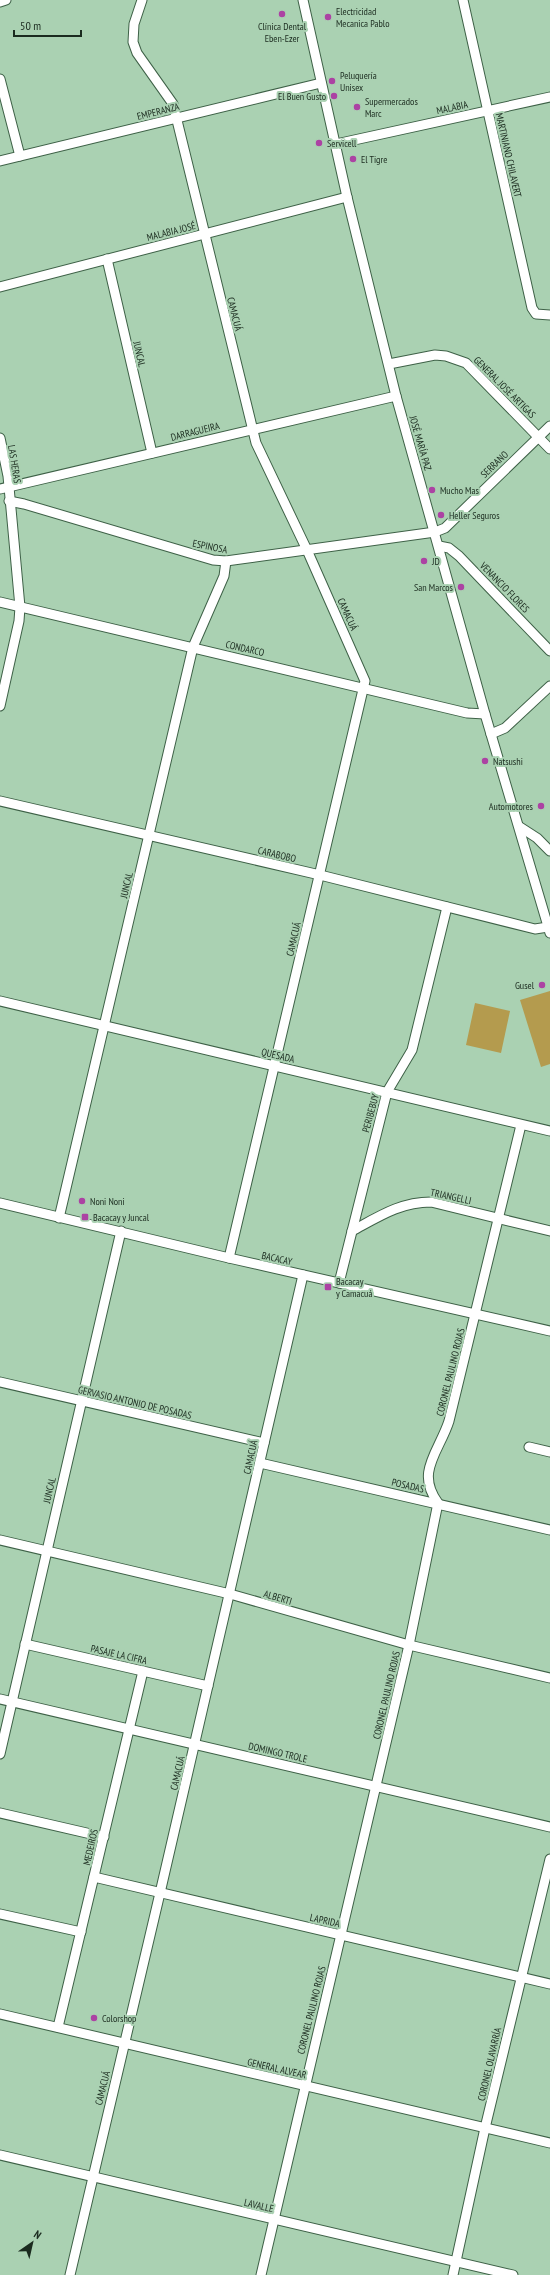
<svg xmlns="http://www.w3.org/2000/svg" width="550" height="2275" font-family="'PT Sans Narrow',sans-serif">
  <rect width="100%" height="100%" fill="#aad1b2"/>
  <g fill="#b49b4e">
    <path d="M550,991V1064L541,1067L520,1000Z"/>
    <path d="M475,1003L510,1011L501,1053L466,1045Z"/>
  </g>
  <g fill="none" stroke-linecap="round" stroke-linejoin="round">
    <g stroke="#3e6147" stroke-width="11">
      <g id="minor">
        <path d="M142,0L134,24L133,42L137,53L173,104L256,443L307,550L365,681L229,1258"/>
        <path d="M303,0L347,197L396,396L485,714L550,933"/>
        <path d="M463,0L532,308L536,314L550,315"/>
        <path d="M0,2L6,0"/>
        <path d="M0,79L20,156"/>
        <path d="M336,144L550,97"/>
        <path d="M0,161L321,83"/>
        <path d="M107,259L152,453"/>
        <path d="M0,287L347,197"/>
        <path d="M389,364L435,355L446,356L466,363L550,449"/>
        <path d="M0,438L8,476L20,607L19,621L0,706"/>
        <path d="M0,489L396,396"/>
        <path d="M9,501L24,504L213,560L226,561L435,532L445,528L550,426"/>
        <path d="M439,546L449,548L459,556L550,651"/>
        <path d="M0,602L467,713L485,714"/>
        <path d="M491,734L505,728L550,686"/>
        <path d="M0,801L320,875L535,929L548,927"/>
        <path d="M520,827L537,838L550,851"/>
        <path d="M0,1001L550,1131"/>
        <path d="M0,1203L229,1258L550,1331"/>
        <path d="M59,1218L193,647L224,576L226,561"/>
        <path d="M352,1231C378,1217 400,1202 431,1202L550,1231"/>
        <path d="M339,1283L387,1092L412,1050L447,907"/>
        <path d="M0,1382L264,1443"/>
        <path d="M529,1447L550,1452"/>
        <path d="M260,1463L550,1530"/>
        <path d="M0,1540L230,1594L409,1645L550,1678"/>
        <path d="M25,1644L208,1686"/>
        <path d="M0,1699L550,1827"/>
        <path d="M0,1754L121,1231"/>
        <path d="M0,1813L104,1837"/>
        <path d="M94,1877L550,1984"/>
        <path d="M0,1914L81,1932"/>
        <path d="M0,2014L550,2143"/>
        <path d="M58,2027L143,1671"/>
        <path d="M0,2155L513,2275"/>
        <path d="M70,2275L160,1893L303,1275"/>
        <path d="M261,2275L409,1645L438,1503C415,1472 439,1452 449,1421L521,1125"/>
        <path d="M453,2275L485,2128L550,1859"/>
      </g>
    </g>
    <use href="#minor" stroke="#fff" stroke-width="9"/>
  </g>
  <g fill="#ac42a3" stroke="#aad1b2" stroke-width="1.5">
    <circle cx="282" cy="14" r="4"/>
    <circle cx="328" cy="17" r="4"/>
    <circle cx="332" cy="81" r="4"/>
    <circle cx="334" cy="96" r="4"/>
    <circle cx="357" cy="107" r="4"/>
    <circle cx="319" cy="143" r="4"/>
    <circle cx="353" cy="159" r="4"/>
    <circle cx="432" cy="490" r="4"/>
    <circle cx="441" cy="515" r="4"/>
    <circle cx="424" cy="561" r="4"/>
    <circle cx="461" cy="587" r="4"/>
    <circle cx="485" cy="761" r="4"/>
    <circle cx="541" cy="806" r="4"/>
    <circle cx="542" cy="985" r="4"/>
    <circle cx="82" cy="1201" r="4"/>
    <rect x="81" y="1213" width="8" height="8" rx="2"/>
    <rect x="324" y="1283" width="8" height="8" rx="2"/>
    <circle cx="94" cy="2018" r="4"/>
  </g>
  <g text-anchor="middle" stroke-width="4" stroke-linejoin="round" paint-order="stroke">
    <g font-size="10" fill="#1b2b1f" stroke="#aad1b2" text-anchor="start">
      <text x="336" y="15">Electricidad<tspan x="336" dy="12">Mecanica Pablo</tspan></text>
      <text x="282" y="30" text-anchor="middle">Clínica Dental<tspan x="282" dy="12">Eben-Ezer</tspan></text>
      <text x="340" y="79">Peluquería<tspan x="340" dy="12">Unisex</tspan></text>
      <text x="326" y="100" text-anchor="end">El Buen Gusto</text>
      <text x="365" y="105">Supermercados<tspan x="365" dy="12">Marc</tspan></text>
      <text x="327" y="147">Servicell</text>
      <text x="361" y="163">El Tigre</text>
      <text x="440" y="494">Mucho Mas</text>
      <text x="449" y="519">Heller Seguros</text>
      <text x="432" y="565">JD</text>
      <text x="453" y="591" text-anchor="end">San Marcos</text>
      <text x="493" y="765">Natsushi</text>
      <text x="533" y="810" text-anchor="end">Automotores</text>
      <text x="534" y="989" text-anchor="end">Gusel</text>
      <text x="90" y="1205">Noni Noni</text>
      <text x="93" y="1221">Bacacay y Juncal</text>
      <text x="336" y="1285">Bacacay<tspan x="336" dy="12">y Camacuá</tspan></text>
      <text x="102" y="2022">Colorshop</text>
    </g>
    <g font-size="10" fill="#1b2b1f" stroke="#aad1b2">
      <text transform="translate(452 107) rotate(-12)" y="4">MALABIA</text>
      <text transform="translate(158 111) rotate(-14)" y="4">EMPERANZA</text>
      <text transform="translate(509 155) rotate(77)" y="4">MARTINIANO CHILAVERT</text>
      <text transform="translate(171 231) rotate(-14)" y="4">MALABIA JOSÉ</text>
      <text transform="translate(235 314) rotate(76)" y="4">CAMACUÁ</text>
      <text transform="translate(140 354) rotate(77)" y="4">JUNCAL</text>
      <text transform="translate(505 387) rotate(45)" y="4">GENERAL JOSÉ ARTIGAS</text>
      <text transform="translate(195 431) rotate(-14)" y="4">DARRAGUEIRA</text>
      <text transform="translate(421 443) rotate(74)" y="4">JOSÉ MARÍA PAZ</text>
      <text transform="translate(15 464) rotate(81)" y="4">LAS HERAS</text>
      <text transform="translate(494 464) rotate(-44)" y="4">SERRANO</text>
      <text transform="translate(210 546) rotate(11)" y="4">ESPINOSA</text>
      <text transform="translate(505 587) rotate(46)" y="4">VENANCIO FLORES</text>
      <text transform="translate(348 614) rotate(66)" y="4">CAMACUÁ</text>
      <text transform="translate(245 648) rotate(13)" y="4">CONDARCO</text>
      <text transform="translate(277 854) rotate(13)" y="4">CARABOBO</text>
      <text transform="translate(126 885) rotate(-77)" y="4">JUNCAL</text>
      <text transform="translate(293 939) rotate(-77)" y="4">CAMACUÁ</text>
      <text transform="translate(278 1055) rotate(13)" y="4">QUESADA</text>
      <text transform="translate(370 1113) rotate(-75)" y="4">PERIBEBUY</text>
      <text transform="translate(451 1196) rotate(12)" y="4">TRIANGELLI</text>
      <text transform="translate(277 1258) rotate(13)" y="4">BACACAY</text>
      <text transform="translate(450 1372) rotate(-76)" y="4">CORONEL PAULINO ROJAS</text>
      <text transform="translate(135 1402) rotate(13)" y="4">GERVASIO ANTONIO DE POSADAS</text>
      <text transform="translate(250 1457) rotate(-78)" y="4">CAMACUÁ</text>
      <text transform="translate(408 1485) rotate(13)" y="4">POSADAS</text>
      <text transform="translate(49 1490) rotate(-77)" y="4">JUNCAL</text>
      <text transform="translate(278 1597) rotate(16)" y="4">ALBERTI</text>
      <text transform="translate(119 1654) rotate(13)" y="4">PASAJE LA CIFRA</text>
      <text transform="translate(386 1695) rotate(-77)" y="4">CORONEL PAULINO ROJAS</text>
      <text transform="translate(278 1752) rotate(13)" y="4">DOMINGO TROLE</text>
      <text transform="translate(177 1773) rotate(-77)" y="4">CAMACUÁ</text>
      <text transform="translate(90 1847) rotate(-77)" y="4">MEDEIROS</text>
      <text transform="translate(325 1920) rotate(13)" y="4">LAPRIDA</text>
      <text transform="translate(311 2010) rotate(-76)" y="4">CORONEL PAULINO ROJAS</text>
      <text transform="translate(489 2064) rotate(-77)" y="4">CORONEL OLAVARRÍA</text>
      <text transform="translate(277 2068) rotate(13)" y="4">GENERAL ALVEAR</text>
      <text transform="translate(102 2088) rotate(-76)" y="4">CAMACUÁ</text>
      <text transform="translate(259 2205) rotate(13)" y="4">LAVALLE</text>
    </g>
  </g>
  <g transform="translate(32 2243) rotate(34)" stroke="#aad1b2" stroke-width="3" paint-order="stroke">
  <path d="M0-3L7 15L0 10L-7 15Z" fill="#1b2b1f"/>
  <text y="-6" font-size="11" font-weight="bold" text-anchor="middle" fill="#1b2b1f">N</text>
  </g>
  <path d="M14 30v6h67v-6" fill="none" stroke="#1b2b1f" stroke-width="2"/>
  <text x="20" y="30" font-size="12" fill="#1b2b1f" stroke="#aad1b2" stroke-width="3" paint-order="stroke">50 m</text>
</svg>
